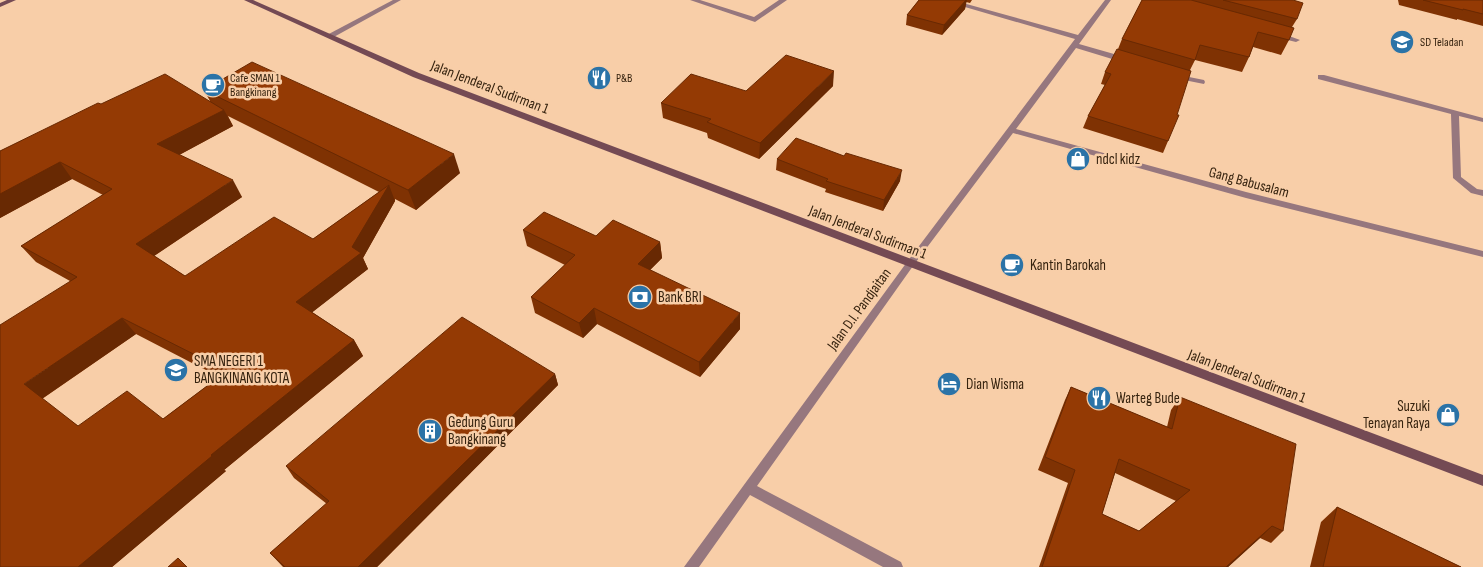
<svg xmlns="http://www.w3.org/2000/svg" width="1483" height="567" font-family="'Sofia Sans Condensed',sans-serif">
  <rect width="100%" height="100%" fill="#f8cea8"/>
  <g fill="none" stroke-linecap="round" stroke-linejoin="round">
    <g fill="#96777e" fill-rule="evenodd">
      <path d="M393,0H401L332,38L325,36Z"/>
      <path d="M690,0H700L754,17L779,0H787L755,22Z"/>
      <path d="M941,0H952L1078,35L1105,0H1111L1079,44L1128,58V62H1122L1076,48L1016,129L1246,192L1483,251V257L1246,198L1013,133L913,266L757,486L901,562L903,567H883L750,495L699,567H684L907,262L1075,39Z"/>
      <path d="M1275,33H1281L1300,40L1296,42L1275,37Z"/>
      <path d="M1174,74L1204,80L1205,82L1204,84L1174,78Z"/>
      <path d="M1318,75H1324L1483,118V122L1459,116L1461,177L1477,189L1483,190V196L1471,193L1453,178L1451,114L1318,79Z"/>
    </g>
    <g fill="#744a54" fill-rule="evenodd">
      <path d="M7,0H16L0,7V3Z"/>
      <path d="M244,0H253L419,73L1483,475V486L413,77Z"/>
    </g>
  </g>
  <g fill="#7f3203" fill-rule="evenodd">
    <path d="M919,0H972L970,3L966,2L965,9L942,35L906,25L907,15Z"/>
    <path d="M1142,0H1293L1297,19L1292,27L1289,40L1281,55L1253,47L1249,57L1242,72L1195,60L1190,70L1168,141L1163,153L1083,128L1088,116L1105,85L1101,84L1105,72L1118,49L1122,39Z"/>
    <path d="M1398,0H1483V26L1457,19V20L1399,5Z"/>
    <path d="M833,86L759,159L708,138L707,133L663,118L661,103L746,91Z"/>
    <path d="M204,90L460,173L416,210L395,199V201L363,258L368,269L312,312L354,340L363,356L224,470L226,471L112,567H0L70,281L36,262L21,246L103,195L72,179L0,218V151L101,104L210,101ZM228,116L379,192L313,239L185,276L154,256L242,197L179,155L233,126ZM136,334L219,377L163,419L78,426L42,399Z"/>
    <path d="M777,159L900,181L883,211L825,192L826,189L776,170Z"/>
    <path d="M523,230L660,242L662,258L650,270L740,329L700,377L597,324L583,338L535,313L531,297L565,265L527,246Z"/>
    <path d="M555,374L558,385L377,567H283L270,553L327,504L294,478L286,466Z"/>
    <path d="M1071,387L1167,427L1171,410L1180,397L1283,531L1271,543L1260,538L1228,567H1039L1068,483L1038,470L1065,400ZM1115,473L1176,501L1139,531L1102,514Z"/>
    <path d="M1337,507L1461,567H1310L1321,522Z"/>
  </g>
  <g fill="#682903">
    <path d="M966,0H967L965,9L942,35L944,25Z"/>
    <path d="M834,71L833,86L759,159L760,143Z"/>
    <path d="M224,110L233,126L168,161L157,144Z"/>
    <path d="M454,154L460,173L416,210L408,190Z"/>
    <path d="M60,162L72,179L0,218V194Z"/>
    <path d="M902,170L900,181L883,211L884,200Z"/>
    <path d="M233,180L242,197L148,260L136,244Z"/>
    <path d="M389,185L395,201L363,258L368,269L305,318L296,302Z"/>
    <path d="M660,242L662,258L640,280L638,264Z"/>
    <path d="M594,308L597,324L583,338L579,323Z"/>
    <path d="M740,313V329L700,377L699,362Z"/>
    <path d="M122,318L136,334L40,400L24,384Z"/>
    <path d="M354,340L363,356L224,470L226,471L112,567H78L211,455Z"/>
    <path d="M555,374L558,385L377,567H358Z"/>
    <path d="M1272,526L1260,538L1228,567H1226Z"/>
  </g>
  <g fill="#943a04" stroke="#682903" fill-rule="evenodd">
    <path d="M919,0H966L944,25L907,15Z"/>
    <path d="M1142,0H1191L1294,28L1289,40L1258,32L1249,57L1200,45L1195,60L1122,39Z"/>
    <path d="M1223,0H1293L1303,3L1297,19Z"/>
    <path d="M1423,0H1483V14L1463,9V10Z"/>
    <path d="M1117,49L1191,71L1177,115H1179L1168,141L1088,116L1111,74L1105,72Z"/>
    <path d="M786,55L834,71L760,143L707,122L711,119L661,103L691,74L746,91Z"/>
    <path d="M252,62L454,154L408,190L204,90Z"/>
    <path d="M165,74L224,110L157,144L233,180L136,244L185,276L274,217L313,239L389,185L352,247L361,253L296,302L354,340L211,455L212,456L78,567H0V325L77,277L21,246L112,189L60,162L0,194V151L98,103L101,104ZM122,318L227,371L163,419L127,391L78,426L24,384Z"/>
    <path d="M796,138L844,156L846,153L902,170L884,200L826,181L828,179L777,159Z"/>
    <path d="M544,212L596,236L613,220L660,242L638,264L740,313L699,362L594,308L579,323L531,297L575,255L523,230Z"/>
    <path d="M462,317L555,374L358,567H285L270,553L329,501L286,466Z"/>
    <path d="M1071,387L1172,429L1180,397L1296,444L1283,531L1272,526L1226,567H1042L1075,470L1045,457ZM1119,459L1190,490L1139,531L1102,514Z"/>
    <path d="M1337,507L1461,567H1323Z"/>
    <path d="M178,558L187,567H168Z"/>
  </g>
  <defs>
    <g id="school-disc" transform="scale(1.25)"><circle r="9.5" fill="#2b73a7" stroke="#f8cea8"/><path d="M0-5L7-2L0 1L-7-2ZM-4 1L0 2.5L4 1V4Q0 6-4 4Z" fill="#fff"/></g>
    <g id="restaurant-disc" transform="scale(1.25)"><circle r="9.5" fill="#2b73a7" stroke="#f8cea8"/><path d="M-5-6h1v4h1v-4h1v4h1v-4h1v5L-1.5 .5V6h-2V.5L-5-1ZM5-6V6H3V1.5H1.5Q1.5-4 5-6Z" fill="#fff"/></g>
    <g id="cafe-disc" transform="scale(1.25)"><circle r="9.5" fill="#2b73a7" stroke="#f8cea8"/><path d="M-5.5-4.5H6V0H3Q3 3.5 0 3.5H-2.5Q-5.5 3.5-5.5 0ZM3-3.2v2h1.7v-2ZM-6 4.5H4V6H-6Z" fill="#fff"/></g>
    <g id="shop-disc" transform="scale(1.25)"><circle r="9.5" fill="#2b73a7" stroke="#f8cea8"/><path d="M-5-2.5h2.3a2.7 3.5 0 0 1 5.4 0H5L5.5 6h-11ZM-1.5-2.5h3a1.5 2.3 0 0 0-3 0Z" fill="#fff"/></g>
    <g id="bank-disc" transform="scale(1.25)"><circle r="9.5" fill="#2b73a7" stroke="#f8cea8"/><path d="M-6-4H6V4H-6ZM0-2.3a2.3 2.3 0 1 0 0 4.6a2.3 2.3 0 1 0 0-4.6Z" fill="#fff"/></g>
    <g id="hotel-disc" transform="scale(1.25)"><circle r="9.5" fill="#2b73a7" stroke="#f8cea8"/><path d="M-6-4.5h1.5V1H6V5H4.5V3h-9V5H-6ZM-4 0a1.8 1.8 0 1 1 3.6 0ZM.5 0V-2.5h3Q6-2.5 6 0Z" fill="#fff"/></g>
    <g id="building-disc" transform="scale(1.25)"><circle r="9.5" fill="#2b73a7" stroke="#f8cea8"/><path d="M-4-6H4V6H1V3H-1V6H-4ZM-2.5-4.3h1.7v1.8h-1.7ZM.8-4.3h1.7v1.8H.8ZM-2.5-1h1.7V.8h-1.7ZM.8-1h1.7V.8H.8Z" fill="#fff"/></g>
  </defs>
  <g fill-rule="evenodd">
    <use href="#school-disc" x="1402" y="42"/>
    <use href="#restaurant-disc" x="599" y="78"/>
    <use href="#cafe-disc" x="213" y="85"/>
    <use href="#shop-disc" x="1078" y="159"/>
    <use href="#cafe-disc" x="1012" y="265"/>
    <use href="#bank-disc" x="640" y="297"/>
    <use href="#school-disc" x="176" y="370"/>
    <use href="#hotel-disc" x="949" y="384"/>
    <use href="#restaurant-disc" x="1099" y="398"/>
    <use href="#shop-disc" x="1448" y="415"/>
    <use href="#building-disc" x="430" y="431"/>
  </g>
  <g text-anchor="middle" stroke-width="5" stroke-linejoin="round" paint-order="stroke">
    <g font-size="12" fill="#36230f" stroke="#f8cea8" text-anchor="start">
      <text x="1420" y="46">SD Teladan</text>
      <text x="230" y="82">Cafe SMAN 1<tspan x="230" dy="14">Bangkinang</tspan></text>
      <text x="616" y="82">P&amp;B</text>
    </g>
    <g font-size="15" fill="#36230f" stroke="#f8cea8">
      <text transform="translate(490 87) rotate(21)" y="5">Jalan Jenderal Sudirman 1</text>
      <text transform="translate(1249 182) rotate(15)" y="5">Gang Babusalam</text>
      <text transform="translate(868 232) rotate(21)" y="5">Jalan Jenderal Sudirman 1</text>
      <text transform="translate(859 309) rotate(-54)" y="5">Jalan D.I. Pandjaitan</text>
      <text transform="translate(1247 376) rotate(21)" y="5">Jalan Jenderal Sudirman 1</text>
    </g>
    <g font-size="15" fill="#36230f" stroke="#f8cea8" text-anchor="start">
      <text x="1096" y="164">ndcl kidz</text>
      <text x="1030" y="270">Kantin Barokah</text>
      <text x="658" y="302">Bank BRI</text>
      <text x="194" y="366">SMA NEGERI 1<tspan x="194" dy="17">BANGKINANG KOTA</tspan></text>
      <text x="966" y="389">Dian Wisma</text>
      <text x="1116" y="403">Warteg Bude</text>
      <text x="1430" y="411" text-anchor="end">Suzuki<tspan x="1430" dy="17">Tenayan Raya</tspan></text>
      <text x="448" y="427">Gedung Guru<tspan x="448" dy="17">Bangkinang</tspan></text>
    </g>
  </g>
</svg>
